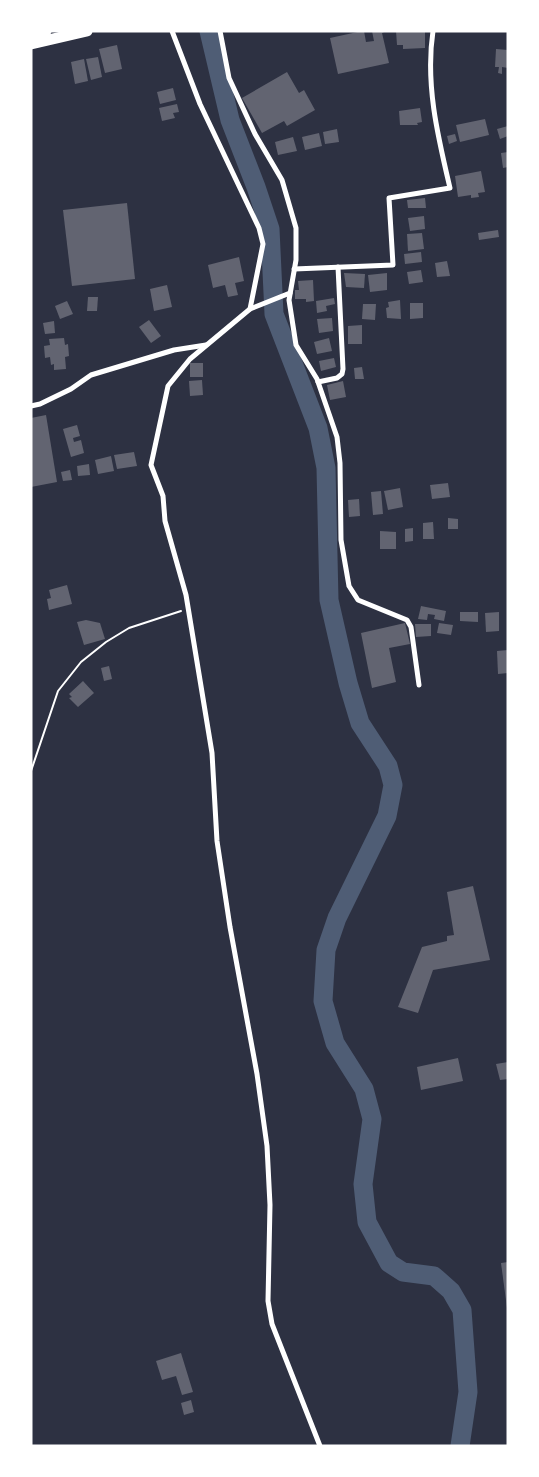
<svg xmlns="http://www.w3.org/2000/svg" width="539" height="1477" font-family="'Libre Baskerville',serif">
  <rect width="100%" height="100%" fill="#2d3142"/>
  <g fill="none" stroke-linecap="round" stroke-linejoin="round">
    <path stroke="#4f5d75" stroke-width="19" d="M209,31L230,120L256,187L270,229L274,314L318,428L326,468L329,600L348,683L360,723L388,766L393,785L387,816L337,918L326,950L323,1001L335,1043L364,1089L372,1119L363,1184L367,1222L389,1263L403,1272L434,1276L451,1291L462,1310L468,1392L460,1446"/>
  </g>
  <g fill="#626471">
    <path d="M362,31H364L366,42L374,41L372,31H386L382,33L389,63L338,74L330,38Z"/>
    <path d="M396,31H425V48L403,49V45H397Z"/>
    <path d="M117,45L122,69L105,73L99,49Z"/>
    <path d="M496,49L508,50V68L502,67V74L498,73L499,67H495Z"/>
    <path d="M98,57L102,77L91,80L86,59Z"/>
    <path d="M84,59L88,81L75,84L71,62Z"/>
    <path d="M287,72L299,93L304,90L315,110L287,126L284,121L262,133L242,98Z"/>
    <path d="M173,88L176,100L160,104L157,92Z"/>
    <path d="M177,104L179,112L173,113L175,118L162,121L159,108Z"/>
    <path d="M420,108L422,122L417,123L418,125H400L399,111Z"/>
    <path d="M485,119L489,135L460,142L456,125Z"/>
    <path d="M508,126V136L500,139L497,129Z"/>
    <path d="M337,129L339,142L325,144L323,132Z"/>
    <path d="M319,133L322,146L305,150L302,137Z"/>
    <path d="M455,134L457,141L449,144L447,136Z"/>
    <path d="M293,137L297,151L278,155L275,142Z"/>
    <path d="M508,152V167L503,168L501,153Z"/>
    <path d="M481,171L485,192L478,193L479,197L471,198V195L458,197L455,176Z"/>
    <path d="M425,198L426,208H408L407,200Z"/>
    <path d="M127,203L135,279L72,286L63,210Z"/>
    <path d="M424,216L425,229L410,231L408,218Z"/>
    <path d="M498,230L499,237L479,240L478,233Z"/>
    <path d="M422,233L424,249L408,251L407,234Z"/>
    <path d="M421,252L422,262L405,264L404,254Z"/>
    <path d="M239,257L244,281L235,283L238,295L228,297L225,285L213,288L208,265Z"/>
    <path d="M447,261L450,276L437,277L435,263Z"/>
    <path d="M421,270L423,282L409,284L407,272Z"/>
    <path d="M344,273L365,274L364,288L346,287Z"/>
    <path d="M387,273V290L370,292L368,275Z"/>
    <path d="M313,280L314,301L306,302V299H295V290H299L298,281Z"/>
    <path d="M167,285L172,307L154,311L150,289Z"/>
    <path d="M88,297H98L97,311H87Z"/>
    <path d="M334,298L335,304L326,306L327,311L317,313L316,301Z"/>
    <path d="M400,300L401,319L387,318L386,308L389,307L388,302Z"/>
    <path d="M67,301L73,314L60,319L55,306Z"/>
    <path d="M410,303H423V318L410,319Z"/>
    <path d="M363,304H376L375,320L362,319Z"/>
    <path d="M332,318L333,331L319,333L317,319Z"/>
    <path d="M149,320L161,336L151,343L139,327Z"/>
    <path d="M54,321L55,333L45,334L43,323Z"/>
    <path d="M362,325V344H348V326Z"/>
    <path d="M64,338L65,345L68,344L69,356L65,357L66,369L54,370V364L51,365L50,357L45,358L44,346L50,345L49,339Z"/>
    <path d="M329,338L332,351L317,354L314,342Z"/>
    <path d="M334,358L336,367L321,371L319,361Z"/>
    <rect x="190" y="363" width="13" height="14"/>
    <path d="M362,367L364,379H355L354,368Z"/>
    <path d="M202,380L203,395L190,396L189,381Z"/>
    <path d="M343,381L346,397L330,400L327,385Z"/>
    <path d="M46,415L57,482L31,487V418Z"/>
    <path d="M77,425L80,436L73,438L74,442L81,440L84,453L71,457L63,429Z"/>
    <path d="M134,452L137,466L117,469L114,455Z"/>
    <path d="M111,456L114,471L98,474L95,460Z"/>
    <path d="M89,464L90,475L78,476L77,466Z"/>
    <path d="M70,470L72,480L63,481L61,472Z"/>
    <path d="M448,483L450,497L432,499L430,485Z"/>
    <path d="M400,488L403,507L388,510L384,491Z"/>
    <path d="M381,491L383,514L373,515L371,492Z"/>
    <path d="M359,499L360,516L349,517L348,500Z"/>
    <path d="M448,518L458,519V529H448Z"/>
    <path d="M433,522L434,539H423V523Z"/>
    <path d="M413,528V541L405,542V529Z"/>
    <path d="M380,531L396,532V549H380Z"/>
    <path d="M67,585L72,604L49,610L47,599L51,598L49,590Z"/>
    <path d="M421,606L446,611L444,621L434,619L435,615L428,614L427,620L418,619Z"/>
    <path d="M460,612H478V622L460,621Z"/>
    <path d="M499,612V631L486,632L485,613Z"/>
    <path d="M86,620L100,623L105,639L84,645L77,622Z"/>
    <path d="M405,623L410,644L389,648L396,682L372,688L361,633Z"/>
    <path d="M439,623L453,625L451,635L437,633Z"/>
    <path d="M415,624H431V636L416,637Z"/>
    <path d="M508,650V673L498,674L497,651Z"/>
    <path d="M109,666L112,679L104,681L101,668Z"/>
    <path d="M83,681L94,693L78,707L69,698L72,697L69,694Z"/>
    <path d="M473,886L490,960L433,970L418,1013L398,1007L422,947L447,941V936L454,935L447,892Z"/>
    <path d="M458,1058L463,1081L421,1090L417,1067Z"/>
    <path d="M508,1062V1079L500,1080L496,1064Z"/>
    <path d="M508,1262V1308H507L501,1263Z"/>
    <path d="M181,1353L193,1392L182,1395L176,1376L162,1380L156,1361Z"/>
    <path d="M191,1400L194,1412L184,1415L181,1403Z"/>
  </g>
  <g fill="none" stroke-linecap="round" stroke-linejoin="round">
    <path stroke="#fff" stroke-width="2" d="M31,771L58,691L81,662L106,642L129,628L181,611"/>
    <g stroke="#fff" stroke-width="5">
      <path d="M172,31L200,104L259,228L263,244L250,309L190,359L168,386L151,465L163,496L165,521L186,595L212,753L217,841L230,927L257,1074L267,1146L270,1205L268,1301L272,1324L320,1446"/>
      <path d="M220,31L229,78L255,134L282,180L296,228V260L289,300L296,345L317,379L337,437L340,463L341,540L349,586L358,600L407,620L411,627L419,685"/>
      <path d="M294,269L393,265L389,198L450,188C438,137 425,84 433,31"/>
      <path d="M250,309L290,293"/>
      <path d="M318,382L337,378L342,374L343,369L338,267"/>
      <path d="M31,406L40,404L71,389L91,375L174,350L206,345"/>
    </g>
    <g stroke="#fff" stroke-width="11">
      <path d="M31,35L46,31"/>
      <path d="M31,44L87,31"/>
    </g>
  </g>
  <rect width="539" height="1477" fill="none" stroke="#ffffff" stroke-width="65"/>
</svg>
